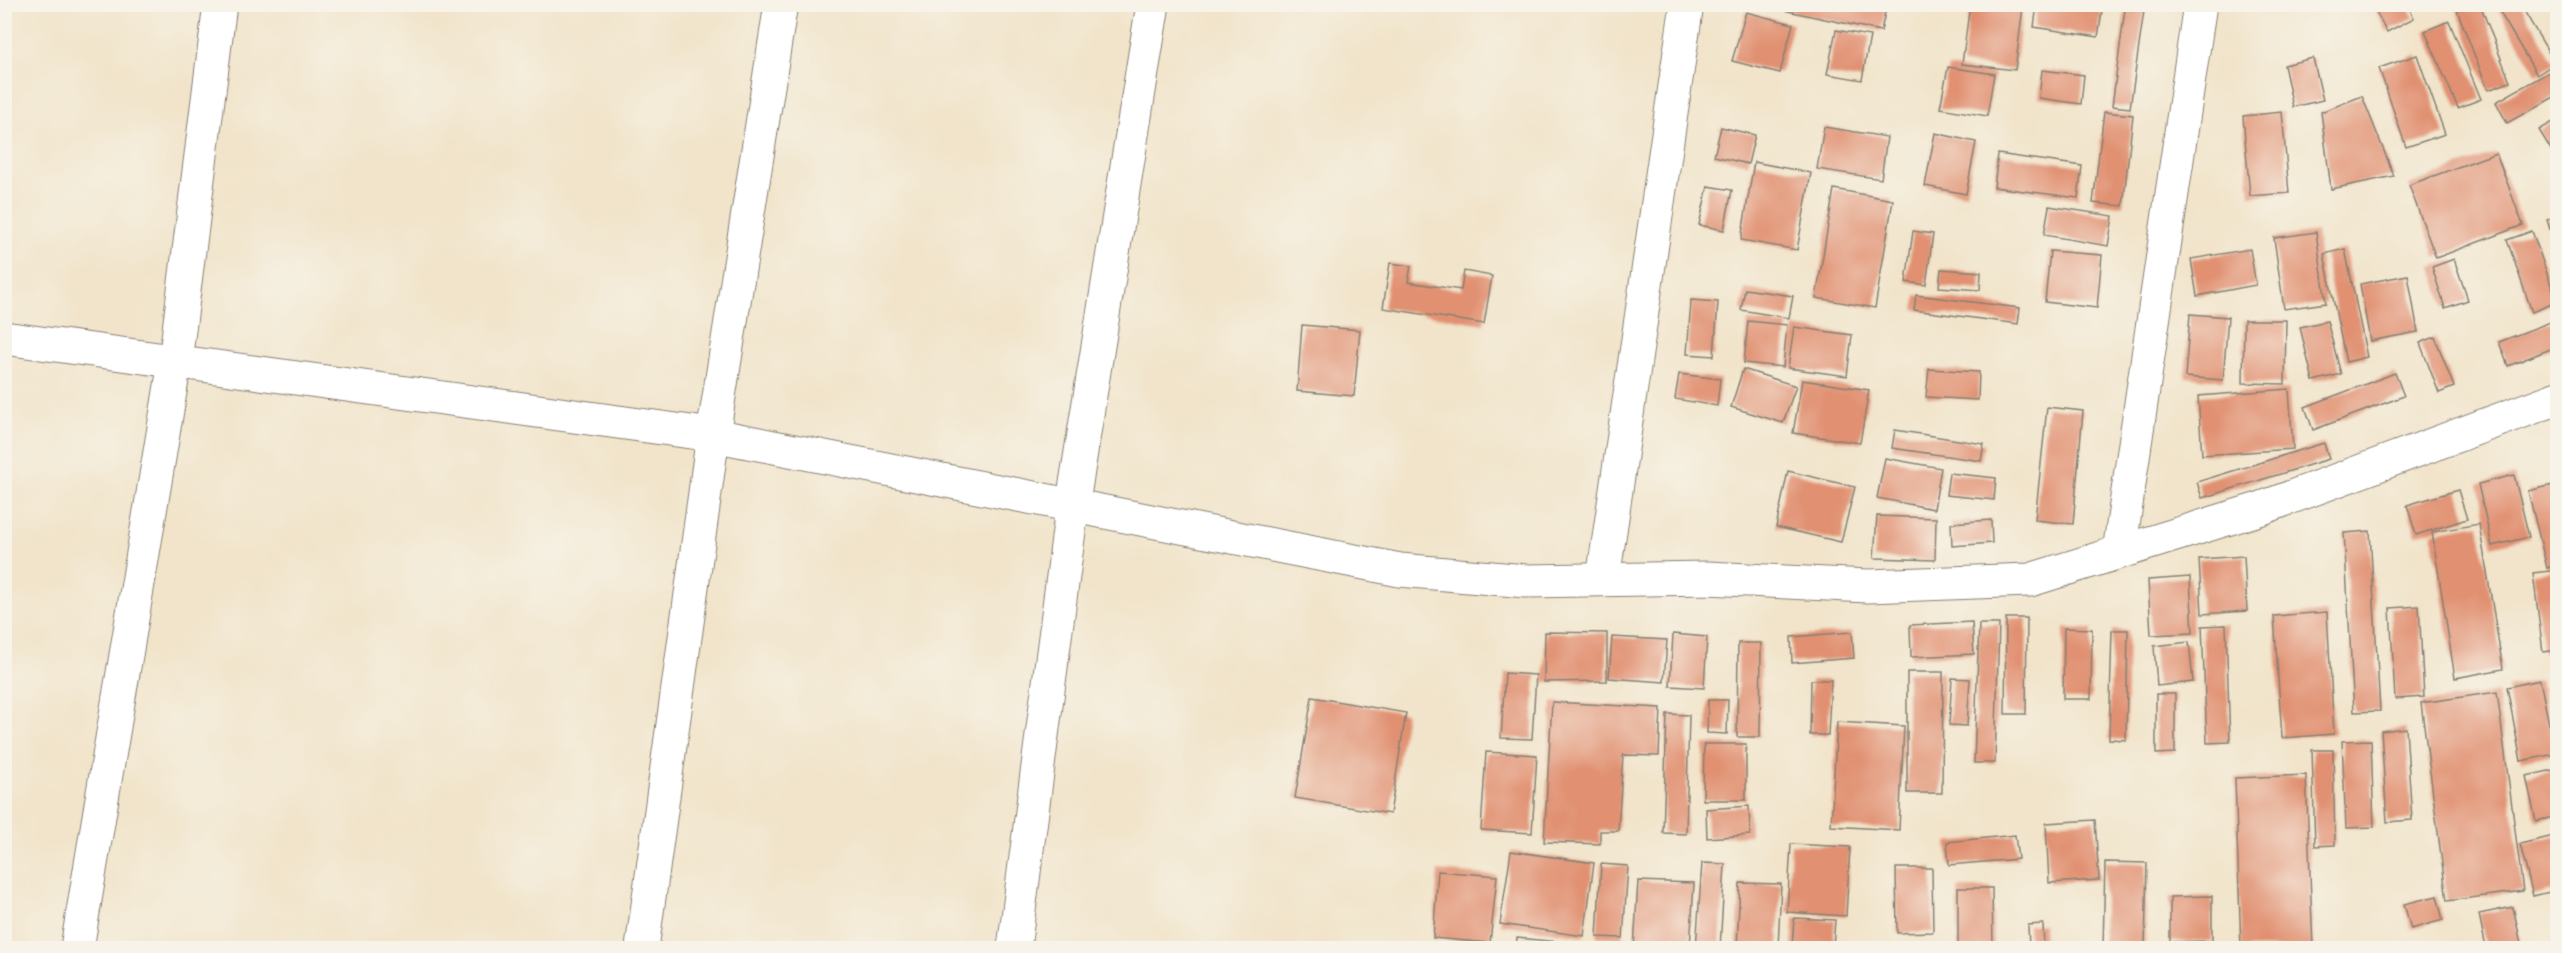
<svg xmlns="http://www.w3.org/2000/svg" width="2562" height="953" font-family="Cardo,serif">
  <rect width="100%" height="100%" fill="#f7f3e8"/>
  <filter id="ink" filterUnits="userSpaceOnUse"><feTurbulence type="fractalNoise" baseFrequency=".0167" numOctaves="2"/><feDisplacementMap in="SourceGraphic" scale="12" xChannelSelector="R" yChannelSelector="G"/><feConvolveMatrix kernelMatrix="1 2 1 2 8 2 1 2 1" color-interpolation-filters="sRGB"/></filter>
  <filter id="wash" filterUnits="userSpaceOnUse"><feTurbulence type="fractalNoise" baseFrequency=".008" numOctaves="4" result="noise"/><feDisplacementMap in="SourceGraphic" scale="24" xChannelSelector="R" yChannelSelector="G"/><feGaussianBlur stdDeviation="1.35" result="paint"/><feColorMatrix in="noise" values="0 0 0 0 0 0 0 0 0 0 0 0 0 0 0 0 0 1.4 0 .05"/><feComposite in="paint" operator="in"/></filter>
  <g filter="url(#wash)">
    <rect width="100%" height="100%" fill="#f1e4ca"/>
    <g id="blocks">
      <g fill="#e19172">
        <path d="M1779,4H1867L1886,8L1881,31L1778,9Z"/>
        <path d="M1970,4L2023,7L2015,70L1962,64Z"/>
        <path d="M2372,4H2407L2414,18L2387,32Z"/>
        <path d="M2473,4H2480L2510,82L2488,90L2457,10Z"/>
        <path d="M2495,4H2520L2555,63L2537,75Z"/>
        <path d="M2037,5H2058L2102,11L2098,37L2034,27Z"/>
        <path d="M2125,9L2144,11L2130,108L2112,106Z"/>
        <path d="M1746,12L1793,24L1780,73L1732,61Z"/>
        <path d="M2449,21L2481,99L2458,108L2425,31Z"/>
        <path d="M1836,30L1870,36L1862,80L1827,74Z"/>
        <path d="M2417,55L2445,134L2406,147L2379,68Z"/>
        <path d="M2313,58L2323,100L2293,107L2284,65Z"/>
        <path d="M1948,67L1994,74L1987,116L1940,108Z"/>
        <path d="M2558,67V95L2507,123L2496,102Z"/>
        <path d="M2042,70L2084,75L2081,104L2039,98Z"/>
        <path d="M2362,96L2394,176L2331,189L2321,112Z"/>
        <path d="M2104,112L2133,115L2123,206L2093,203Z"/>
        <path d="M2282,112L2289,193L2250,196L2243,116Z"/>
        <path d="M2558,119V161L2539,130Z"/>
        <path d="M1721,127L1755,135L1748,164L1714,156Z"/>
        <path d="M1824,127L1887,137L1881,179L1817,169Z"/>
        <path d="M1935,133L1976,142L1966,194L1925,186Z"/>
        <path d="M2496,153L2523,225L2436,258L2409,185Z"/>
        <path d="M1998,154L2082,166L2078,198L1994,187Z"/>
        <path d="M1754,162L1811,173L1797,250L1741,240Z"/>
        <path d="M1708,186L1732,190L1724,230L1699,225Z"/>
        <path d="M1834,189L1893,200L1875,308L1816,298Z"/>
        <path d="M2049,206L2113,216L2108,246L2044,235Z"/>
        <path d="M2558,216V251H2557L2547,220Z"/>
        <path d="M1913,231L1933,234L1926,285L1906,282Z"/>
        <path d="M2532,231L2557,302L2532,312L2507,240Z"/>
        <path d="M2316,232L2326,303L2284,309L2274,238Z"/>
        <path d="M2250,249L2256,285L2197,296L2191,259Z"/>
        <path d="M2345,249L2367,357L2346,362L2324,254Z"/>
        <path d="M2050,251L2102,255L2097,308L2045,302Z"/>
        <path d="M2454,259L2468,300L2445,308L2432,267Z"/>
        <path d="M1390,263L1411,266L1408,282L1461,290L1464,271L1492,276L1484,324L1383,308Z"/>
        <path d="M1941,269L1981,272L1980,290L1939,287Z"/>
        <path d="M2408,275L2418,332L2370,341L2360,284Z"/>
        <path d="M1745,289L1793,296L1789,318L1741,310Z"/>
        <path d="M1916,295L2020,308L2018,324L1914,310Z"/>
        <path d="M1691,300L1718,302L1714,356L1687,354Z"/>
        <path d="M2190,314L2228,317L2223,380L2185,377Z"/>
        <path d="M2558,319V346L2508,366L2499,342Z"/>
        <path d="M2244,320H2286L2285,384L2243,383Z"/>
        <path d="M1748,321L1787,325L1783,367L1744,363Z"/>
        <path d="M2327,321L2341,374L2313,381L2300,327Z"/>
        <path d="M1302,325L1360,330L1354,396L1297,391Z"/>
        <path d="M1794,327L1852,335L1847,376L1788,368Z"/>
        <path d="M2435,337L2454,387L2439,393L2420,343Z"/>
        <path d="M1743,369L1796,386L1783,423L1731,407Z"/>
        <path d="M1929,369L1979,372L1978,400L1926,397Z"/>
        <path d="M2395,373L2404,396L2313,430L2305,407Z"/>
        <path d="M1679,374L1720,379L1717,406L1675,399Z"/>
        <path d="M1802,380L1869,390L1860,443L1793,433Z"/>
        <path d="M2289,389L2293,449L2202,455L2198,396Z"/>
        <path d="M2047,407L2083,411L2073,524L2035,520Z"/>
        <path d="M1895,430L1984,444L1981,461L1892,448Z"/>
        <path d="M2324,443L2329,459L2202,498L2197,482Z"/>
        <path d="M1885,458L1941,468L1934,509L1877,498Z"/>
        <path d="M1788,471L1855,487L1841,542L1776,527Z"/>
        <path d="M1949,473L1996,478L1994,500L1946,495Z"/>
        <path d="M2514,475L2529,537L2492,546L2478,484Z"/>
        <path d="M2558,484V565L2547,568L2528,491Z"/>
        <path d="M2458,490L2467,519L2416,535L2407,505Z"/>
        <path d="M1877,516L1936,518L1935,560L1874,558Z"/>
        <path d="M1991,520L1992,543L1952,546L1951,523Z"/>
        <path d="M2479,524L2503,669L2455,678L2432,532Z"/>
        <path d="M2370,531L2380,711L2354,712L2344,533Z"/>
        <path d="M2244,556L2247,611L2202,614L2199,559Z"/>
        <path d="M2558,570V650L2543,652L2533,573Z"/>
        <path d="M2190,577L2193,633L2151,635L2148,580Z"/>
        <path d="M2419,606L2424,697L2395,699L2390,608Z"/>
        <path d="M2327,612L2334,734L2282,738L2274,616Z"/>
        <path d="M2006,618H2027L2026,714H2005Z"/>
        <path d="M1972,622L1974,654L1911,657L1910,625Z"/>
        <path d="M1979,624H1999L1995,763H1974Z"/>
        <path d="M2226,625L2230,742L2207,743L2202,626Z"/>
        <path d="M2064,628L2092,629L2091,699H2063Z"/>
        <path d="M2112,630H2128L2126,740L2109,739Z"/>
        <path d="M1545,632L1607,633V681L1544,682Z"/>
        <path d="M1852,632L1854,658L1792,663L1791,637Z"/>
        <path d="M1673,634L1707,637L1704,688L1670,686Z"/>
        <path d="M1612,637L1667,640L1664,682L1609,678Z"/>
        <path d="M2189,642L2193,682L2157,686L2154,646Z"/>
        <path d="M1738,643H1761L1760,737H1737Z"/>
        <path d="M1907,672H1943L1942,793H1907Z"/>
        <path d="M1505,673L1536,675L1532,739L1501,738Z"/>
        <path d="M1952,678L1970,679L1967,726L1949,725Z"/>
        <path d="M1811,680H1831L1828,735H1810Z"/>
        <path d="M2540,680L2555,754L2521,761L2507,687Z"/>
        <path d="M2497,692L2523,891L2447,901L2421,703Z"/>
        <path d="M2156,694H2175V753L2156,754Z"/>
        <path d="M1312,697L1406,713L1390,814L1295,798Z"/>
        <path d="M1708,700H1728L1727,734L1707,733Z"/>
        <path d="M1552,702L1661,708L1659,756L1623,755L1618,831H1600V844L1544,842Z"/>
        <path d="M1667,714L1689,715L1686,834L1663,833Z"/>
        <path d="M1837,722L1904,726L1899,830L1831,826Z"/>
        <path d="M2406,728L2412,820L2387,822L2381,731Z"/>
        <path d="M2371,740L2374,827L2346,828L2342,741Z"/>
        <path d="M1704,744H1746V800H1703Z"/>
        <path d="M2312,750H2333L2335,845L2315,846Z"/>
        <path d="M1486,752L1537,755L1532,833L1481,830Z"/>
        <path d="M2558,769V816L2536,821L2526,776Z"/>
        <path d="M2306,775L2313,948H2241L2235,778Z"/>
        <path d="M1749,806L1750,835L1707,838L1706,809Z"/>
        <path d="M2095,820L2099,880L2049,883L2046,823Z"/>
        <path d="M2015,835L2018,859L1949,865L1947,842Z"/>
        <path d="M2558,835V890L2533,896L2520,844Z"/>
        <path d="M1791,844L1850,847L1846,916L1787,912Z"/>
        <path d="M1511,851L1594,863L1584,936L1500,924Z"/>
        <path d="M2105,862L2147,863L2145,948H2103Z"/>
        <path d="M1702,863L1725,864L1720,948H1696Z"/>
        <path d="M1601,864L1628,866L1623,938L1597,937Z"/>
        <path d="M1896,868H1932L1933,932L1897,933Z"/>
        <path d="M1438,871L1497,876L1490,943L1433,938Z"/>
        <path d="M1638,881L1694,883L1690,948H1634Z"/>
        <path d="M1740,883L1781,884L1778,948H1737Z"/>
        <path d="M1958,888H1992L1993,948H1958Z"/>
        <path d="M2212,896V941L2170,942V897Z"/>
        <path d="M2437,896L2443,920L2411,929L2404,904Z"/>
        <path d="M2513,907L2522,948H2486L2479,914Z"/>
        <path d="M1794,918L1835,920L1833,948H1792Z"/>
        <path d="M2043,924L2044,948H2029L2028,925Z"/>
        <path d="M1517,938L1591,945V948H1516Z"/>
        <path d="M1860,944H1887L1886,948H1860Z"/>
      </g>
    </g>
  </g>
  <g filter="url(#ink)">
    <use href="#blocks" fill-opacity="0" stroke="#868073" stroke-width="1.5"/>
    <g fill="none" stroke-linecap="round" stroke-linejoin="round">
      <g stroke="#868073" stroke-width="35">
        <g id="minor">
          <path d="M4,338L713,435L1400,570L1526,581L1708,578L1868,586L2030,580L2262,508L2558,398"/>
          <path d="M2119,552L2200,4"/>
          <path d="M1603,579L1687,4"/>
          <path d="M77,948L175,362L220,4"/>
          <path d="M642,948L713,435L781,4"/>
          <path d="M1014,948L1072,508L1153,4"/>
        </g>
      </g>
      <use href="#minor" stroke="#fff" stroke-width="33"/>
    </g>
  </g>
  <rect width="2562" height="953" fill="none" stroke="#f7f3e8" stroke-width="24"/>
</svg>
